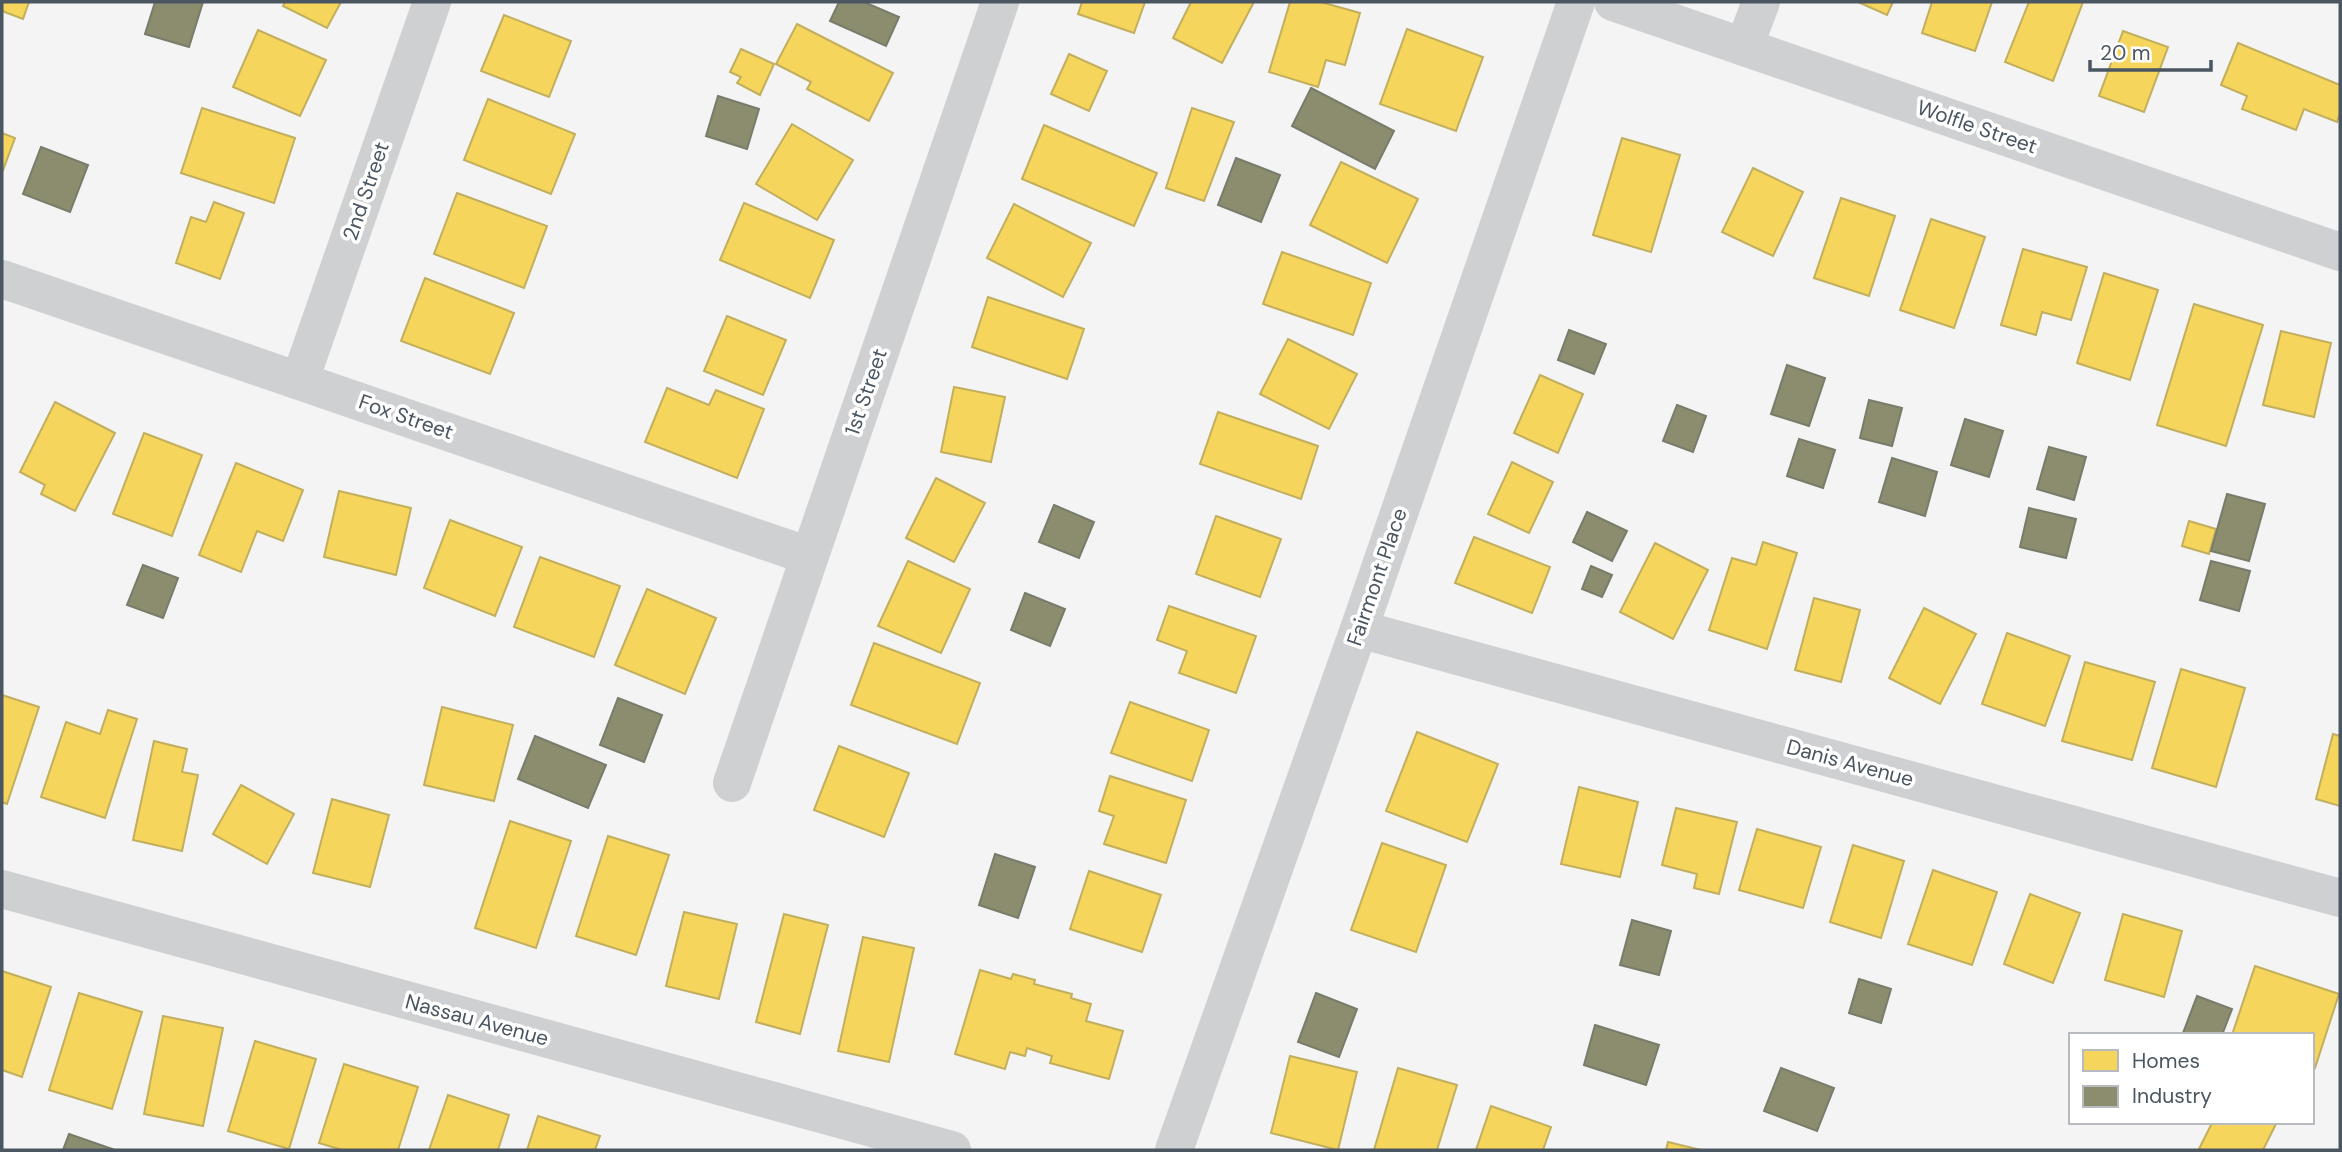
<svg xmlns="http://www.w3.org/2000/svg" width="2342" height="1152" font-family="'DM Sans',sans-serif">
  <rect width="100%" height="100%" fill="#f4f4f4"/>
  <g fill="#f6d55c" stroke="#c2af5e" stroke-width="2">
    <path d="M2,2H29L23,19L2,11Z"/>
    <path d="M285,2H341L327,28L283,6Z"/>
    <path d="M1082,2H1145L1134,33L1078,14Z"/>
    <path d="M1191,2H1254L1222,63L1173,38Z"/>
    <path d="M1290,2H1321L1360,13L1345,65L1326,60L1318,87L1269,72Z"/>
    <path d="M1858,2H1893L1887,15Z"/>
    <path d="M1932,2H1992L1975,51L1922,33Z"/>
    <path d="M2029,2H2083L2053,81L2005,62Z"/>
    <path d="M504,15L571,41L549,97L481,71Z"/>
    <path d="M797,24L893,73L869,121L807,89L811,82L776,64Z"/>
    <path d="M1407,29L1483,57L1456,131L1380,104Z"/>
    <path d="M258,30L326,60L300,116L233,87Z"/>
    <path d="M2123,31L2168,47L2144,112L2099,96Z"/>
    <path d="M2238,43L2340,85V113L2337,122L2304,109L2296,130L2242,109L2247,96L2221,85Z"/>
    <path d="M741,49L774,64L760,95L737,83L741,77L730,72Z"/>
    <path d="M1069,54L1107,71L1089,111L1051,94Z"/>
    <path d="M488,99L575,134L551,194L464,160Z"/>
    <path d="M202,108L295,138L274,203L181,173Z"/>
    <path d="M1192,108L1234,122L1204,201L1166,188Z"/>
    <path d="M792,124L853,160L817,220L756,184Z"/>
    <path d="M1044,125L1157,173L1134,226L1022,179Z"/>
    <path d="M2,133L15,138L2,173Z"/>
    <path d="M1622,138L1680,155L1651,252L1593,235Z"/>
    <path d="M1341,162L1418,199L1387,263L1310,225Z"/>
    <path d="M1753,168L1803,192L1773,256L1722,232Z"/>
    <path d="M457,193L547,226L524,288L434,254Z"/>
    <path d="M1841,198L1895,216L1869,296L1814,278Z"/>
    <path d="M214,202L244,213L220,279L176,263L191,217L206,222Z"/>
    <path d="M744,203L834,240L810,298L720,260Z"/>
    <path d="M1014,204L1091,243L1063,297L987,258Z"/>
    <path d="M1931,219L1985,237L1954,328L1900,310Z"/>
    <path d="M2023,249L2087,267L2071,320L2042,312L2036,335L2001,325Z"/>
    <path d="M1282,252L1371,283L1353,335L1263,304Z"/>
    <path d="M2104,273L2158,290L2130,380L2077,363Z"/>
    <path d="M425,278L514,313L490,374L401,341Z"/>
    <path d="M988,297L1084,329L1067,379L972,347Z"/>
    <path d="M2194,304L2263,325L2226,446L2157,425Z"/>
    <path d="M727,316L786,340L763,395L704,371Z"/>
    <path d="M2281,331L2331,343L2314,417L2263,405Z"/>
    <path d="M1288,339L1357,374L1329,429L1260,394Z"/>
    <path d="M1540,375L1583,394L1558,453L1514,433Z"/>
    <path d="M954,387L1005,397L991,462L941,452Z"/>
    <path d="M667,388L709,405L716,390L764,409L737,478L645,442Z"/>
    <path d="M55,402L115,433L75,511L41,494L45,485L20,472Z"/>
    <path d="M1218,412L1318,446L1301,499L1200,464Z"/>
    <path d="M144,433L202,455L172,536L113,514Z"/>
    <path d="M1512,462L1553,482L1529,533L1488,514Z"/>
    <path d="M236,463L303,490L283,541L257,531L241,572L199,555Z"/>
    <path d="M936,478L985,503L954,562L906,538Z"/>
    <path d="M339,491L411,508L396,575L324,557Z"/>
    <path d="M1216,516L1281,539L1260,597L1196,574Z"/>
    <path d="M450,520L522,547L495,616L424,588Z"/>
    <path d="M2189,521L2216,529L2209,554L2182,546Z"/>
    <path d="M1474,537L1550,567L1532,613L1455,583Z"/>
    <path d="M1763,542L1797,553L1767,649L1709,630L1732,558L1756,565Z"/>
    <path d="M1655,543L1708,570L1673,639L1620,612Z"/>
    <path d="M540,557L620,586L594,657L514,627Z"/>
    <path d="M908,561L970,589L941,653L878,626Z"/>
    <path d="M647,589L716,618L685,694L615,665Z"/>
    <path d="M1814,598L1860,610L1841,682L1795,670Z"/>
    <path d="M1169,606L1256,636L1236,693L1179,673L1187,651L1157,640Z"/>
    <path d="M1924,608L1976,634L1940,704L1889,678Z"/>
    <path d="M2007,633L2070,656L2045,726L1982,704Z"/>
    <path d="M874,643L980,683L957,744L851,705Z"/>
    <path d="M2085,662L2155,682L2132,760L2062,741Z"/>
    <path d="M2181,669L2245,688L2216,787L2152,768Z"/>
    <path d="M2,695L39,707L7,804L2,802Z"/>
    <path d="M1130,702L1209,730L1192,781L1111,753Z"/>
    <path d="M442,707L513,725L494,801L424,785Z"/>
    <path d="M108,710L137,719L105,818L41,797L66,722L100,734Z"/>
    <path d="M1417,732L1498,764L1467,842L1386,811Z"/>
    <path d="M2333,734L2340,736V806L2316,799Z"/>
    <path d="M154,741L187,749L182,772L198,775L182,851L133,840Z"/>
    <path d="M839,746L909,773L884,837L814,810Z"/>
    <path d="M1110,776L1186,800L1166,863L1104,844L1114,816L1099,811Z"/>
    <path d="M241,785L294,814L267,864L213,834Z"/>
    <path d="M1579,787L1638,802L1620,877L1561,864Z"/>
    <path d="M332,799L389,815L370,887L313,873Z"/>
    <path d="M1676,808L1737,822L1719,894L1694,888L1697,874L1662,865Z"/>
    <path d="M510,821L571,841L536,948L475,928Z"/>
    <path d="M1757,829L1821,847L1803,908L1739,890Z"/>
    <path d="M608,836L669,855L636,955L576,936Z"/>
    <path d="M1382,843L1446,865L1416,952L1351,930Z"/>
    <path d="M1853,845L1904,861L1881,938L1830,922Z"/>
    <path d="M1933,870L1997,892L1972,965L1908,944Z"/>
    <path d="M1089,871L1161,895L1142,952L1070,929Z"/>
    <path d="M2030,894L2080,913L2053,983L2004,964Z"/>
    <path d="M684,912L737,924L719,999L666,986Z"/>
    <path d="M784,914L828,925L800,1034L756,1022Z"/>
    <path d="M2123,914L2182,931L2164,997L2105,980Z"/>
    <path d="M863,937L914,948L889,1062L838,1051Z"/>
    <path d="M2255,966L2339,994L2315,1068L2312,1067V1035H2232Z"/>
    <path d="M980,970L1011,979L1013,974L1035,980L1034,984L1072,994L1071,998L1091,1004L1086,1021L1123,1031L1109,1079L1050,1063L1052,1056L1027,1048L1025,1056L1010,1052L1005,1069L955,1054Z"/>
    <path d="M2,971L51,987L22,1077L2,1070Z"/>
    <path d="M79,993L142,1012L112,1109L49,1090Z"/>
    <path d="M163,1016L223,1028L203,1126L144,1114Z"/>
    <path d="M255,1041L316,1059L289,1149L228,1131Z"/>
    <path d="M1290,1056L1357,1072L1338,1150L1271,1133Z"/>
    <path d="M344,1064L418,1087L398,1150H342L319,1143Z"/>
    <path d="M1398,1068L1457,1085L1437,1150H1374Z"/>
    <path d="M448,1095L509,1115L498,1150H429Z"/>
    <path d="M1491,1106L1551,1127L1543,1150H1476Z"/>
    <path d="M538,1116L600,1136L595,1150H527Z"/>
    <path d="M2210,1122H2277L2263,1150H2202L2199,1149L2212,1123Z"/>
    <path d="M1668,1142L1701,1150H1666Z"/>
  </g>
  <g fill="#8c8c6e" stroke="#787c6a" stroke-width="2">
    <path d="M155,2H203L189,47L145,34Z"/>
    <path d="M839,2H864L899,17L886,46L830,21Z"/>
    <path d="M1311,88L1394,131L1375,169L1292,126Z"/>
    <path d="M718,96L759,109L747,149L706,136Z"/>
    <path d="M41,147L88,165L70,212L23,194Z"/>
    <path d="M1236,158L1280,175L1261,222L1218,205Z"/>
    <path d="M1569,330L1606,344L1594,374L1558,360Z"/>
    <path d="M1787,365L1825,378L1809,426L1771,414Z"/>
    <path d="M1869,400L1902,408L1892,446L1860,438Z"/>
    <path d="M1677,405L1706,416L1693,452L1663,441Z"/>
    <path d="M1965,419L2003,431L1989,477L1951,465Z"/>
    <path d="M1799,439L1835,450L1823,488L1787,476Z"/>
    <path d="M2049,447L2086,457L2074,500L2037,489Z"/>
    <path d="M1892,458L1937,472L1925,516L1879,502Z"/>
    <path d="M2227,494L2265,504L2249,561L2211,551Z"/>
    <path d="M1054,505L1094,522L1079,558L1039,542Z"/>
    <path d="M2029,508L2076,519L2066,558L2020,547Z"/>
    <path d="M1587,512L1627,531L1612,561L1573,542Z"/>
    <path d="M2211,561L2250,571L2239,611L2200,600Z"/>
    <path d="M143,565L178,578L163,618L127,605Z"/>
    <path d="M1591,566L1612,575L1602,597L1582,589Z"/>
    <path d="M1025,593L1065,609L1050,646L1011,630Z"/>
    <path d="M618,698L662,715L644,762L600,745Z"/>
    <path d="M535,736L606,765L588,808L518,779Z"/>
    <path d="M995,854L1035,867L1018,918L979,905Z"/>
    <path d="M1632,920L1671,931L1659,975L1620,965Z"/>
    <path d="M1859,979L1891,989L1881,1023L1849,1013Z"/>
    <path d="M1316,993L1357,1009L1339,1057L1298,1042Z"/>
    <path d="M2197,996L2232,1009L2222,1035L2183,1033Z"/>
    <path d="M1595,1025L1659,1045L1646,1085L1584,1065Z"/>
    <path d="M1781,1068L1834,1088L1817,1131L1764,1111Z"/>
    <path d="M69,1134L115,1150H63Z"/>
  </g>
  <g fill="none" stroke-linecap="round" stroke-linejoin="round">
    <g stroke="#ced0d2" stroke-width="38">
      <path d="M1613,2L2340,252"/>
      <path d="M1744,47L1761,2"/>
      <path d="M2,279L809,556"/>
      <path d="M300,380L432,2"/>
      <path d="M1359,629L2340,898"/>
      <path d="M732,783L1000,2"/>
      <path d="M2,889L952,1150"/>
      <path d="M1174,1150L1359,629L1576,2"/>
    </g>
  </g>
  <g text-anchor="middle" stroke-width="7" stroke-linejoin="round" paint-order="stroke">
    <g font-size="21" fill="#4a5661" stroke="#fff">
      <text transform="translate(1977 127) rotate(19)" y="7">Wolfle Street</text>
      <text transform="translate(366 191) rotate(-71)" y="7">2nd Street</text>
      <text transform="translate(866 392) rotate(-71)" y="7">1st Street</text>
      <text transform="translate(406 417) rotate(19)" y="7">Fox Street</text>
      <text transform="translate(1377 577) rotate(-71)" y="7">Fairmont Place</text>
      <text transform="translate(1850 763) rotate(15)" y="7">Danis Avenue</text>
      <text transform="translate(477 1020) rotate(15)" y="7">Nassau Avenue</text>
    </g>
  </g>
  <rect width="2342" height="1152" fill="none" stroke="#4a5661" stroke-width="7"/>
  <rect x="2069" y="1033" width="245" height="91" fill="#ffffff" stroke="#b7bbc0" stroke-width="2"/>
  <rect x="2083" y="1050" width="35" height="21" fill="#f6d55c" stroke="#b7bbc0" stroke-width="2"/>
  <text x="2132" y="1068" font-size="21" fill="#4a5661">Homes</text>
  <rect x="2083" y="1086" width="35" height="21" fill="#8c8c6e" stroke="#b7bbc0" stroke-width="2"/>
  <text x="2132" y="1103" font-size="21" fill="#4a5661">Industry</text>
  <path d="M2090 60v10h121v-10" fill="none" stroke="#4a5661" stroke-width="3.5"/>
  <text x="2100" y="60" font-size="21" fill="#4a5661" stroke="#ffffff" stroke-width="5" paint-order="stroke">20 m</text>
</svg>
